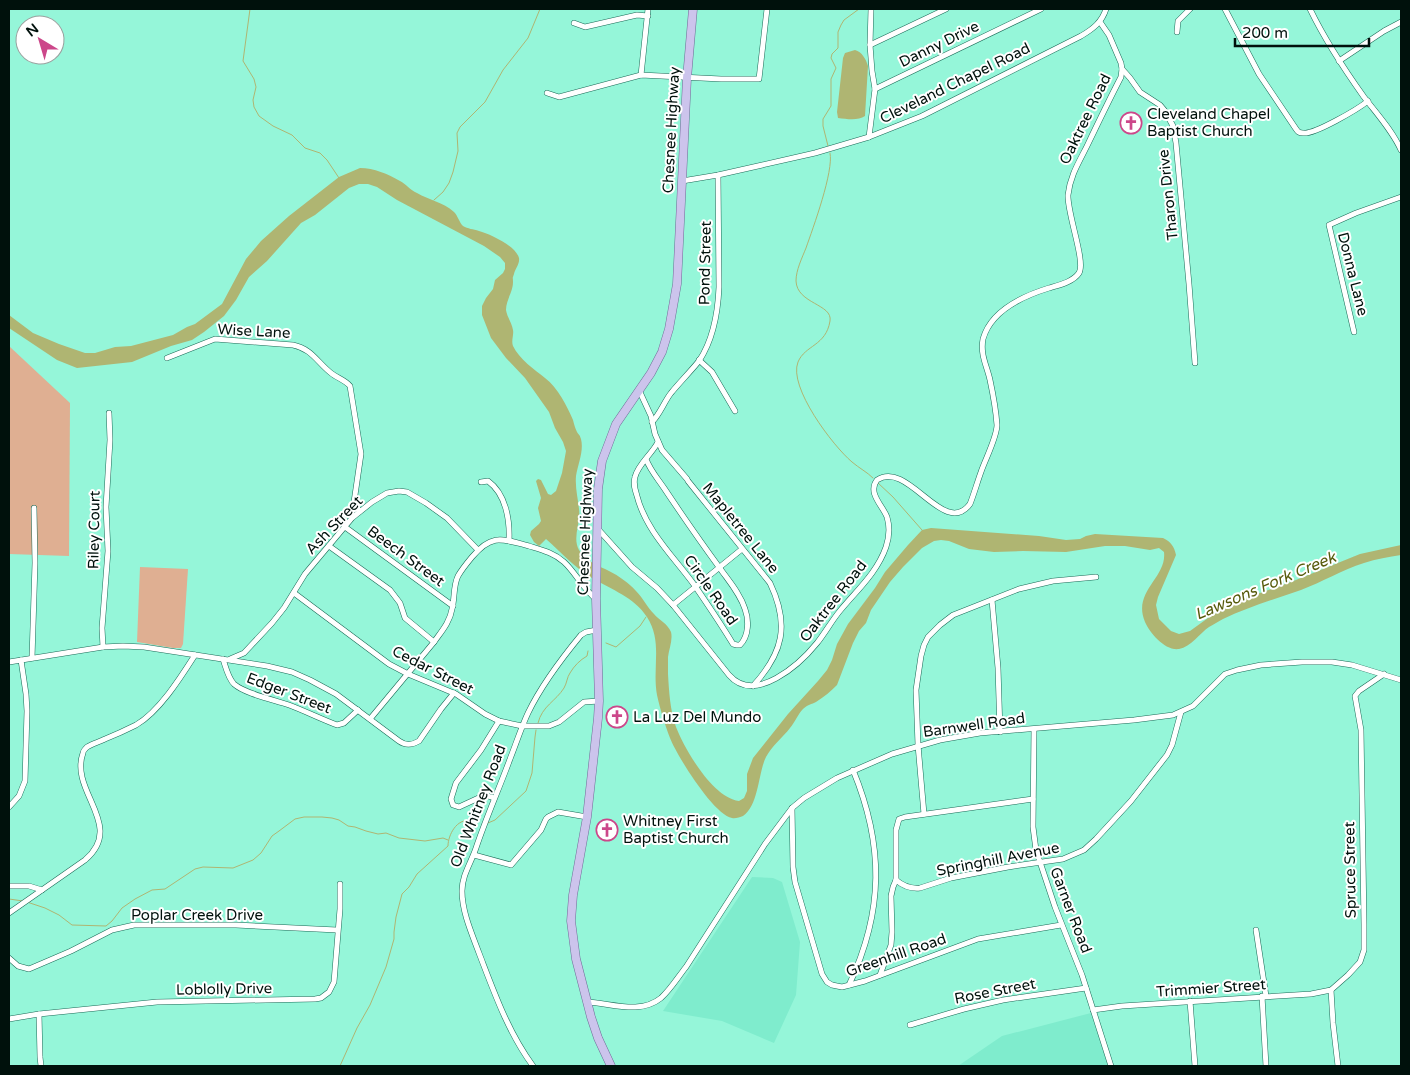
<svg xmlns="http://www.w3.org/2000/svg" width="1410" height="1075" font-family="'Varela Round',sans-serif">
  <rect width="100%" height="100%" fill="#95f6d9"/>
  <g fill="#7feccd">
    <path d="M752,877L773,878L782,882L800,942L796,995L774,1043L722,1021L663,1011Z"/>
    <path d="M1091,1013L1108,1066H958L1002,1036Z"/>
  </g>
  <g fill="#dfaf92">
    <path d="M9,346L70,403L69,556L9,554Z"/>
    <path d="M140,567L188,569L183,644L181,648H173L137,642Z"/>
  </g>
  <g fill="#afb572">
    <path d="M855,50C862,52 866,59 868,66L865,116C858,121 847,119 838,118L837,112L843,58L845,53Z"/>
    <path d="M360,168C374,168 388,174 400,181C406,184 410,190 417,193C429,200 443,202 454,212C458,216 459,222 463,226C468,229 473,229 479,231C490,234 516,246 519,258C520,264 515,269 514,274C512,280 513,276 513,282C513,292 506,300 506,310C507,317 512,323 513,330C514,335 511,341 513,346C519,359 535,370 545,378C558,388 567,406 573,420C574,424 575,428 577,432C580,437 579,433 581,439C584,451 578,464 576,476C575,488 578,498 579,509C581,523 572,537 579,550C585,561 599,566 609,571C619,576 629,583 636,591C643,598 647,607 654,614C659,620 668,624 671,632C673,640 669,649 668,657C668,662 668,668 668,674C669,691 670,710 676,727C685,750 713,798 739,801L744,798L747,791V774L753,758L788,714L818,681L827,670L832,660L837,644L848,624L875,588L885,572L908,545L922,530L931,528L1039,536L1066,540L1080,539L1086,536L1095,534L1163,538C1171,542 1174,546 1176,555L1158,597L1156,605L1159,619L1171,631L1179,634L1190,631L1208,618L1231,604L1257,594L1291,582L1360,554L1401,545V555C1389,557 1376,559 1364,563C1342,570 1322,582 1301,590C1275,599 1248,607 1223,619C1218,622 1214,624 1209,627C1200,633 1191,647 1179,649C1165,651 1150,633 1145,622C1132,591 1167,578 1164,552L1159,548L1150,550L1125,546H1105L1066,552L1023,551L994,552L969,549L949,541L941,540L934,541L922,548L903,567L890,582L871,610L866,623L859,631L853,643L837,685C831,691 824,697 816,702C812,704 807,705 803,709C798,714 795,722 790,728C783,737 772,746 766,757C758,773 759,805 743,816C740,817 735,819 732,818C714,815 677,756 670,738C665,725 660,709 657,695C652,667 663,642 647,617C634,597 612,590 592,578C575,568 561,552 546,539L539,546L534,542L530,535L531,531L539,524L541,521L538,508L541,498L536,481L538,479L541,480L548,494L551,495L556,491L562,473L566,451L563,442L555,428L549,412L525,378L506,358L491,338L482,315V306L486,298L493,289L495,280L503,273L505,269V263L500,257L484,246L397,200L377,187L368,184H359L349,188L315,215L301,223L267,261L249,277L236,300L224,316L204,332L192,340L171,346L132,362L77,368L57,360L9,328V315L33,333L59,344L85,353H95L115,347L131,346L173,335L187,327L195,324L222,304L246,259L261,241L289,216L339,177Z"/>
  </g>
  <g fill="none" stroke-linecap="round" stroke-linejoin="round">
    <g stroke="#afb572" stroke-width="1">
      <path d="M250,9L243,61L254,79L256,87L253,100L254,107L259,116L273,126L292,135L305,148L320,153L327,160L339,178"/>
      <path d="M828,146L823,126V119L831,106V79L836,68L831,58L832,54L838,48V32L841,25L844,20L859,9"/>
      <path d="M830,153C834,171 813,228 806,248C802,258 796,270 796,281C797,304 833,304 830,321C826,346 805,345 798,362C788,387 833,446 852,462C859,468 867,472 873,478"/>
      <path d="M434,200L443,192L449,183L453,172L458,151L457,133L460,127L485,102L503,70L528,38L540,9"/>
      <path d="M878,483L893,497L922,530"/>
      <path d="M606,643L616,647L640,626L646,617"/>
      <path d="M538,723C542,706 556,701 564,688C567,683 567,677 570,673C574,666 580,660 587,656L588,651"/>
      <path d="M488,823L495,820L526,791L532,773L535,737L536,730"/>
      <path d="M9,899L23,901"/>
      <path d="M27,902L45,908L59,915L72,925L106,926L112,921L122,908L135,899L152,890L165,889L195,869L203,867L233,868L253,860L261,853L272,836L279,831L295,819L304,817H322L332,818L339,820L348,826L355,827L366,831L378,834L386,833L399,838L425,841L443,838L448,840"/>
      <path d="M340,1066L357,1028L370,1005L386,967L394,939V932L396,917L402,894L409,887L417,874L448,846C448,835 457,818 470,821C472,821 475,823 477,824"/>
    </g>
    <g stroke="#1b6a57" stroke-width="6">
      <g id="minor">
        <path d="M1225,9L1259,74L1296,129C1298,132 1299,133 1303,133C1314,135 1358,109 1368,101"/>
        <path d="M1310,9C1325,40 1344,69 1364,97C1377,114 1392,130 1401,150"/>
        <path d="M1100,22L1109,35L1121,63L1122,69L1130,78L1140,92L1160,105L1165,111L1173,126L1176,143L1189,284L1195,363"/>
        <path d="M574,23L585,27L637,15L648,16"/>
        <path d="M1177,32L1178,21L1190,9"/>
        <path d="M870,45L946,9"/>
        <path d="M1339,61L1384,31L1401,22"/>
        <path d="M641,75L648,9"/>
        <path d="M875,89L1041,9"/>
        <path d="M547,93L559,97L641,75L721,79H759L767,9"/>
        <path d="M869,137L875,89L872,71L870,45L871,9"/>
        <path d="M682,181L718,175L815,153L869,137L922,116L1081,36C1093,29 1102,22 1106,9"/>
        <path d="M1354,332L1329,225L1356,213L1401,197"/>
        <path d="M167,358L215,339L293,345C312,349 317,362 331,373C337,378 345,380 350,386L361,454L354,502L356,507L360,511"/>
        <path d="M699,360L712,372L735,411"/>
        <path d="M639,390L651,416L655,434L662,450L687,479L688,481L770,583C790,625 783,653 753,686"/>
        <path d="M652,422C660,414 664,402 671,393C680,382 690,372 699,361C713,340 718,311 719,287L718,175"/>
        <path d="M646,459C650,470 658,479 664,488C682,515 700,541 719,567C728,580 740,593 745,609C749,620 749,636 740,645H737L733,644C721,624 708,605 695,586C674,557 646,531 637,496C635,490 633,484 635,477C638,464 652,454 658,442"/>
        <path d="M481,482L488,481C506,494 510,520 509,541"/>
        <path d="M345,527L453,606"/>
        <path d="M598,529L632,567L657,588L673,605L729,675C755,705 800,664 817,643C825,633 831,622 839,612C856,591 877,573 886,547C889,538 890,527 887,517C883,506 867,493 877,480C908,459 944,539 970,504C974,494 977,483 981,472C985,460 997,437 997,425C996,411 993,394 990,380C987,366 980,355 983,339C991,310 1023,296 1049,288C1059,285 1073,282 1079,273C1086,262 1067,213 1068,195C1070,176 1079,162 1087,146C1098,123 1109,100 1121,77L1122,69"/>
        <path d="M329,546L390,590L400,603L405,618L434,642"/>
        <path d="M294,593L389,664L408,674L456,694L485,714L499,721L522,726H549L559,722L584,702L599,701"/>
        <path d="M992,600L998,668L1000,732"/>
        <path d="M673,605L742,549"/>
        <path d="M103,647L102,628L108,551L106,507L110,440L109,413"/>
        <path d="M32,658L35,563L34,508"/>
        <path d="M223,659C226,668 228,678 234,684C245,694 275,700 289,705C305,711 321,719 337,725L344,723L358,710"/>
        <path d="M230,659L244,653L272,623L284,608L305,574L352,518L372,502L387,493L399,491L407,492L426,503L447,518L478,550"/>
        <path d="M9,662L103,647L123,646L144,647L267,666L292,672L310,680L336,694L399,741C406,746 412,745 419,741L441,709L454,693"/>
        <path d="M370,719L434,642C441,632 450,622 452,609C455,598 453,586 458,576C462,569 467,563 472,557C492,533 502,539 529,546C542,550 554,553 564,562C576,573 583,589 596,599"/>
        <path d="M1034,729L1033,827L1036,850L1055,907L1082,975L1111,1066"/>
        <path d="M494,798L485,795L459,807L453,805L451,799L456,783L481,750L499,721"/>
        <path d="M9,807L19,796L25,781L27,711L26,694L21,660"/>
        <path d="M792,808L793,867L795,882L822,974L827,982L832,985L842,987L865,981L978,939L1061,925"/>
        <path d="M924,814L918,745L916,690L921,656L924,645L928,637L940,625L953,615L1019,589L1053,581L1096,577"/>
        <path d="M474,855L511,865L541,830L546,819L548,817L558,812L587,817"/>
        <path d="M896,880C903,886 910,889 920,888L951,878L1008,867L1063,859L1084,850L1096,839L1131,801L1167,755L1172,745L1181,712"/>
        <path d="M9,886H29L42,890"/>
        <path d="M9,913L85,860C126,825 69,792 83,753C83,751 85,749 87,747C92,744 99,742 105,739C115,735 126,730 136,725C159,712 181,677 195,655"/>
        <path d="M1256,930L1266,996"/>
        <path d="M9,958L18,966L29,969L71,951L112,930L134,925H236L337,930"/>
        <path d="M880,975L891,945L892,932L891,896L893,887L896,880V830L899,819L905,817L1033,799"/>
        <path d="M849,985C884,911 884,845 853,770"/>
        <path d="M1331,990L1333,1023L1338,1066"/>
        <path d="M1262,996L1266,1066"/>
        <path d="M1190,1001L1195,1066"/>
        <path d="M587,1002C611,1003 640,1015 661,998C671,989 678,977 686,967L765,844L792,808L804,798L837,778L892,754L940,740L980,733L1134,720L1173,715L1193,706L1225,674L1237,670L1261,665L1302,662H1332L1352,665L1401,680"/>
        <path d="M1093,1010L1122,1006L1311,994L1331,990L1348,975L1360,962L1364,950V924L1361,730L1355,696L1359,691L1384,674"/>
        <path d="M39,1014L40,1057L41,1066"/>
        <path d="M9,1019L39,1014L157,1002L315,999L321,998L329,992L334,982L340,909V884"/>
        <path d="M910,1025L964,1009L1003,1000L1086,988"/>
        <path d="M533,1066C508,1032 494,992 479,953C472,934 462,912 462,891C462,875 471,863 476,848C486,818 499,789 510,759C516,744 521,728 528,713C541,686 562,658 581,635L586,632L597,630"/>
      </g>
    </g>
    <g stroke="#6e6c96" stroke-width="9">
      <path id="primary" d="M611,1066L598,1038L591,1017L576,959L571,921L573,895L587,817L598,718L599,701L596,599L598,489L602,461L616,424L651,373L662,352L669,329L677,284L687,78L693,9"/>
    </g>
    <use href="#minor" stroke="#fff" stroke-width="5"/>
    <use href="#primary" stroke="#ccc4ec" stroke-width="8"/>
  </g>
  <defs>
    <g id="church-ring" transform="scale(1.125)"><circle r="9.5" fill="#fff" stroke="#cc478a" stroke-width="1.5"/><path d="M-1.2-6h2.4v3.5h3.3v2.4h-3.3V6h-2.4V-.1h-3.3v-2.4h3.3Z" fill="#cc478a"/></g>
  </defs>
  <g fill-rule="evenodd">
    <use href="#church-ring" x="1131" y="123"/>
    <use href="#church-ring" x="617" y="717"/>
    <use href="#church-ring" x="607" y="830"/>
  </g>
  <g text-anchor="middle" stroke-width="4" stroke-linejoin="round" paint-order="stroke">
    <g font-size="15" fill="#00110c" stroke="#fff">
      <text transform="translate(939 44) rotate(-26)" y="5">Danny Drive</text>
      <text transform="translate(955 83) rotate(-26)" y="5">Cleveland Chapel Road</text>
      <text transform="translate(1085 119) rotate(-64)" y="5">Oaktree Road</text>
      <text transform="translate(671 130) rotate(-87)" y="5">Chesnee Highway</text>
      <text transform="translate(1168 195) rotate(-96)" y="5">Tharon Drive</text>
      <text transform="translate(705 263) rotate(-89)" y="5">Pond Street</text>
      <text transform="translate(1353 274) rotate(76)" y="5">Donna Lane</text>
      <text transform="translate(254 331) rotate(3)" y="5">Wise Lane</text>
      <text transform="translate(334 525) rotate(-46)" y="5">Ash Street</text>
      <text transform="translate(741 528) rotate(51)" y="5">Mapletree Lane</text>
      <text transform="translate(94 530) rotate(-89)" y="5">Riley Court</text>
      <text transform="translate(585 532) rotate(-88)" y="5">Chesnee Highway</text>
      <text transform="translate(406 556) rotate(36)" y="5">Beech Street</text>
      <text transform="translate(711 590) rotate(55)" y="5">Circle Road</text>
      <text transform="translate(833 601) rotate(-52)" y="5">Oaktree Road</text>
      <text transform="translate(433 670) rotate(27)" y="5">Cedar Street</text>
      <text transform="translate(289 693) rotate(21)" y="5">Edger Street</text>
      <text transform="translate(974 725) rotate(-8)" y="5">Barnwell Road</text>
      <text transform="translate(478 806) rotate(-69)" y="5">Old Whitney Road</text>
      <text transform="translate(998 859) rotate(-11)" y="5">Springhill Avenue</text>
      <text transform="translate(1350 870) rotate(-91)" y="5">Spruce Street</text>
      <text transform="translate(1071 910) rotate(69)" y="5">Garner Road</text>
      <text x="197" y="920">Poplar Creek Drive</text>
      <text transform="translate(896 955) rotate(-19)" y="5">Greenhill Road</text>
      <text transform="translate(1211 988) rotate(-4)" y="5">Trimmier Street</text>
      <text transform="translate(224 989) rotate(-1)" y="5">Loblolly Drive</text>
      <text transform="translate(995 991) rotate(-11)" y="5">Rose Street</text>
    </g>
    <g font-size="15" fill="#00110c" stroke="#fff" text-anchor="start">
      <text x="1147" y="119">Cleveland Chapel<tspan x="1147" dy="17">Baptist Church</tspan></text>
      <text x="633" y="722">La Luz Del Mundo</text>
      <text x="623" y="826">Whitney First<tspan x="623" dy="17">Baptist Church</tspan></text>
    </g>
    <g font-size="16" font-style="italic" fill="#575b0c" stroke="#fff">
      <text transform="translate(1265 585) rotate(-23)" y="6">Lawsons Fork Creek</text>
    </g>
  </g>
  <rect width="1410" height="1075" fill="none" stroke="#00110c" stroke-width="20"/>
  <g transform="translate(40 40) rotate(322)"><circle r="24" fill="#ffffff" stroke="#99a09e"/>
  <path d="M0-4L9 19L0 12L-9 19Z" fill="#cc478a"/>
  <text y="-8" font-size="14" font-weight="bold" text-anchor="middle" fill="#00110c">N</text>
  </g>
  <path d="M1235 38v8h134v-8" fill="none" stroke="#00110c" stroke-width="2.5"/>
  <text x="1242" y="38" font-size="15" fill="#00110c" stroke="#ffffff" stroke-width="4" paint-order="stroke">200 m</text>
</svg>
